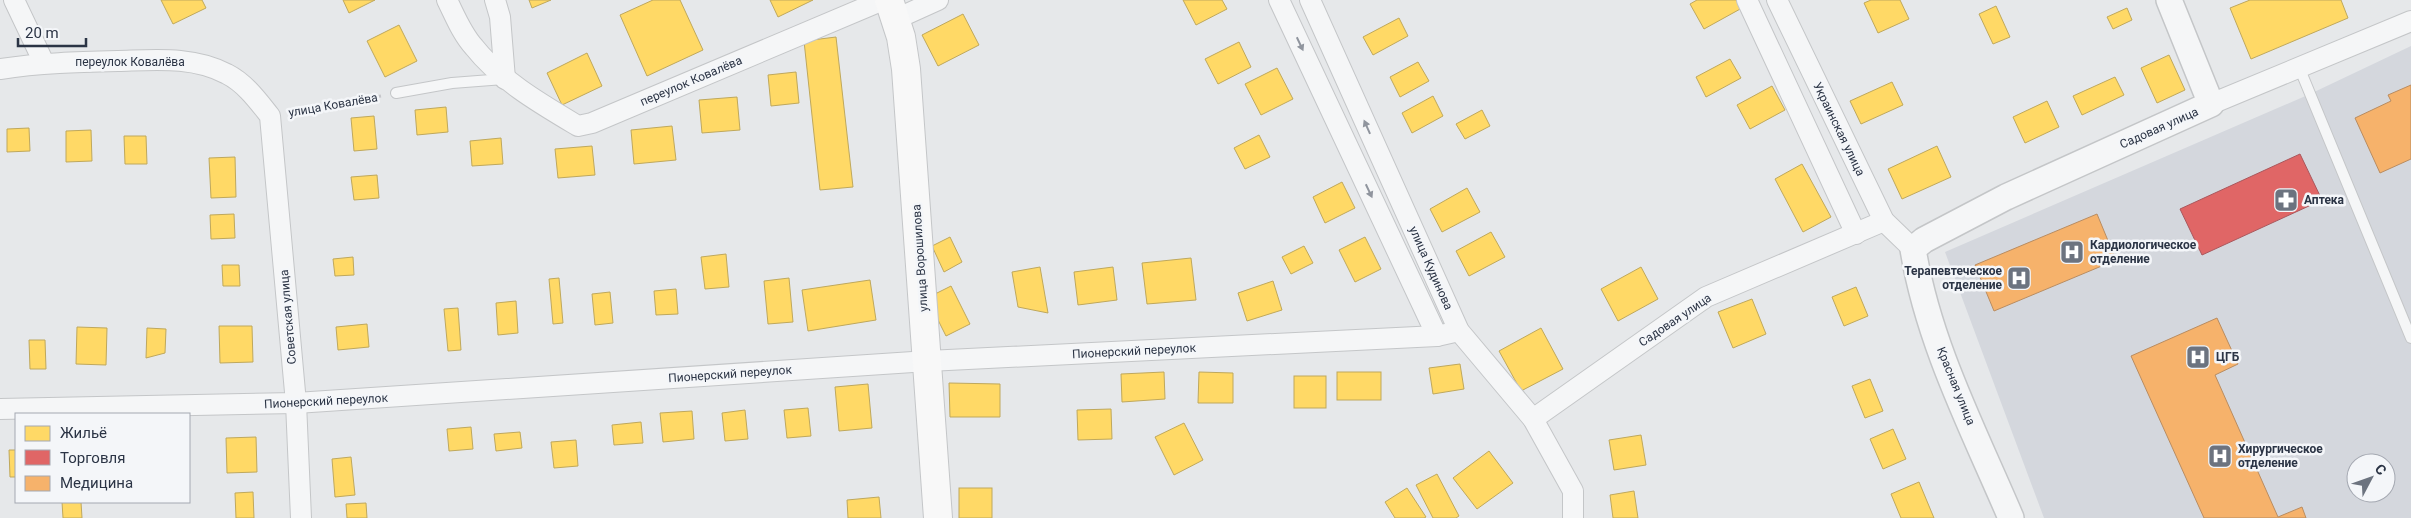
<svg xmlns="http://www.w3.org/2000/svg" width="2411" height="518" font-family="Roboto,sans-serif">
  <rect width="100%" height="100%" fill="#e6e8ea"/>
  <path fill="#d4d7dd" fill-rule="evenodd" d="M2411,46V518H2044L1945,252L2310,94ZM2356,463H2386V493H2356Z"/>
  <g fill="#ffd966" stroke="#bfa85c">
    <path d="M161,0H202L206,8L173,24Z"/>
    <path d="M343,0H375L349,13Z"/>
    <path d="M529,0H551L532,8Z"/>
    <path d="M653,0H680L703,50L647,76L620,15Z"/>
    <path d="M770,0H813L778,17Z"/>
    <path d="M1183,0H1222L1227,9L1196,25Z"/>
    <path d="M1697,0H1738L1742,8L1704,29L1690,4Z"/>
    <path d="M1871,0H1900L1909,19L1878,33L1864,3Z"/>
    <path d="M2250,0H2341L2348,18L2251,59L2230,8Z"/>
    <path d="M1996,6L2010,37L1993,44L1979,14Z"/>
    <path d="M2127,8L2132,20L2113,29L2107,17Z"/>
    <path d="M963,14L979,45L938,66L922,35Z"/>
    <path d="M1399,18L1408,36L1373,55L1363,37Z"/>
    <path d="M399,25L417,61L385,77L367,41Z"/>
    <path d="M836,37L853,187L820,190L804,41Z"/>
    <path d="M1239,42L1251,67L1218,84L1205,59Z"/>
    <path d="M587,53L602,86L562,105L547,73Z"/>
    <path d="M2169,55L2185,90L2157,103L2141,68Z"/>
    <path d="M1730,59L1741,78L1706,97L1696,77Z"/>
    <path d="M1418,62L1429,81L1400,97L1390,77Z"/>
    <path d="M1277,68L1293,99L1261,115L1245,84Z"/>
    <path d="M796,72L799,103L771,106L768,75Z"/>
    <path d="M2115,77L2124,95L2082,115L2073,96Z"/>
    <path d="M1892,82L1903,105L1861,124L1850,101Z"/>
    <path d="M1772,86L1785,110L1750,129L1737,105Z"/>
    <path d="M1433,96L1443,116L1412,133L1402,113Z"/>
    <path d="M737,97L740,130L702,133L699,100Z"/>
    <path d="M2047,101L2059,127L2025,143L2013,117Z"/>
    <path d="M446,107L448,132L417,135L415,110Z"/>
    <path d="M1482,110L1490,126L1465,139L1456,124Z"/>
    <path d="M374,116L377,149L354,151L351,118Z"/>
    <path d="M672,126L676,160L634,164L631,130Z"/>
    <path d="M29,128L30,151L7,152V129Z"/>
    <path d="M91,130L92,161L66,162V131Z"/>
    <path d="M1259,135L1270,157L1245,169L1234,148Z"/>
    <path d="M124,136H146L147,164H125Z"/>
    <path d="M501,138L503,164L472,166L470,141Z"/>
    <path d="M592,146L595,175L558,178L555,149Z"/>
    <path d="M1937,146L1951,177L1902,199L1888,169Z"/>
    <path d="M235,157L236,197L211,198L209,158Z"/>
    <path d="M1802,164L1831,217L1803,232L1775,179Z"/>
    <path d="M377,175L379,198L354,200L351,177Z"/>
    <path d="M1342,182L1355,208L1325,223L1313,197Z"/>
    <path d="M1467,188L1480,212L1442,232L1430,209Z"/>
    <path d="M234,214L235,238L211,239L210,215Z"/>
    <path d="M1491,232L1505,257L1469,276L1456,251Z"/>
    <path d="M950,237L962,262L944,272L932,246Z"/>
    <path d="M1365,237L1381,269L1355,282L1339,250Z"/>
    <path d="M1304,246L1313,263L1291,274L1282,257Z"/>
    <path d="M726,254L729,287L705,289L701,257Z"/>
    <path d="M353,257L354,275L335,276L333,259Z"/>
    <path d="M1191,258L1196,300L1147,304L1142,263Z"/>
    <path d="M222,265H239L240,286H223Z"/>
    <path d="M1040,267L1048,313L1018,307L1012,272Z"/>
    <path d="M1113,267L1117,300L1078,305L1074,272Z"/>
    <path d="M1641,267L1658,299L1618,321L1601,289Z"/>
    <path d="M559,278L563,323L553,324L549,279Z"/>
    <path d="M789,278L793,322L768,324L764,281Z"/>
    <path d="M870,280L876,320L808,331L802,290Z"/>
    <path d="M1273,281L1282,310L1247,321L1238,293Z"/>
    <path d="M951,286L970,324L946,336L927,298Z"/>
    <path d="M1856,287L1868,316L1844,326L1832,297Z"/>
    <path d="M676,289L678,314L656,315L654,291Z"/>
    <path d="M610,292L613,323L595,325L592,294Z"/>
    <path d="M1752,299L1766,334L1733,348L1718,312Z"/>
    <path d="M516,301L518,333L498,335L496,303Z"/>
    <path d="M458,308L461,350L448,351L444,309Z"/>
    <path d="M367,324L369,347L338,350L336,327Z"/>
    <path d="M219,326H252L253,362L220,363Z"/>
    <path d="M77,327L107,328L106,365L76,364Z"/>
    <path d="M147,328L166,329L165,353L146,358Z"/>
    <path d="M1541,328L1563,369L1521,391L1499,351Z"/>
    <path d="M29,340H45L46,369H30Z"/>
    <path d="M1460,364L1464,389L1433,394L1429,368Z"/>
    <path d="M1164,372L1165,399L1122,402L1121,374Z"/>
    <path d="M1199,372L1233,373V403H1198Z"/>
    <rect x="1337" y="372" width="44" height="28"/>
    <rect x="1294" y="376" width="32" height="32"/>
    <path d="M1870,379L1883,411L1865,418L1852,386Z"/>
    <path d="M949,383L1000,384V417H950Z"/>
    <path d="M868,384L872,428L839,431L835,387Z"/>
    <path d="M808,408L811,436L787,438L784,410Z"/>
    <path d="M1111,409L1112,439L1078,440L1077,410Z"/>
    <path d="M745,410L748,439L725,441L722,413Z"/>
    <path d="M692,411L694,439L663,442L660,413Z"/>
    <path d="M641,422L643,443L614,445L612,425Z"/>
    <path d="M1184,423L1203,460L1174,475L1155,437Z"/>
    <path d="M471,427L473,449L449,451L447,429Z"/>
    <path d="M1893,429L1906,459L1883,469L1870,439Z"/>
    <path d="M520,432L522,448L496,451L494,434Z"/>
    <path d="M1641,435L1646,465L1614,470L1609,440Z"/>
    <path d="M256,437L257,472L227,473L226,438Z"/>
    <path d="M576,440L578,466L554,468L551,442Z"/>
    <path d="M9,450H16V477H10Z"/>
    <path d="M1489,451L1513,483L1477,509L1453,478Z"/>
    <path d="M351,457L355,495L335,497L332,459Z"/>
    <path d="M1437,474L1459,516L1456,518H1433L1416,485Z"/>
    <path d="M1919,482L1934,518H1901L1891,494Z"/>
    <rect x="959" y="488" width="33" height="30"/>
    <path d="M1407,488L1426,517L1424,518H1395L1385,502Z"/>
    <path d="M1634,491L1638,518H1613L1610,495Z"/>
    <path d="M253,492L254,518H236L235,493Z"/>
    <path d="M879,497L881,518H848L847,500Z"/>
    <path d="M62,502H81L82,518H63Z"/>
    <path d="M366,503L367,518H347L346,504Z"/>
  </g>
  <path fill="#e06666" stroke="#aa575c" d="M2300,154L2322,200L2202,255L2180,209Z"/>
  <g fill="#f6b26b" stroke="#b98c60">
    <path d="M2411,85V159L2380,173L2355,118L2391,101L2388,95Z"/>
    <path d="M2097,214L2116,260L1994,311L1975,265Z"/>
    <path d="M2217,318L2238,364L2215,375L2278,517L2302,507L2306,518H2204L2131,356Z"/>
  </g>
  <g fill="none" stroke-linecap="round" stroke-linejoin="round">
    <g stroke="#c4c6c8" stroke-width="12">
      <g id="service">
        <path d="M2299,67L2411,338"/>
        <path d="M396,93L452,83L504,79"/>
      </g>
    </g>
    <g stroke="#c4c6c8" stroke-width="22">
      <g id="minor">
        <path d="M14,0L44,63"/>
        <path d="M447,0C455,16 462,34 474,47C501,81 541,104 578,126L592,123L883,0"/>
        <path d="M495,0L500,17L505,79"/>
        <path d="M1279,0L1437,336"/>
        <path d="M1310,0L1459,331L1533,419L1573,491V518"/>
        <path d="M1747,0L1856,234"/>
        <path d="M1777,0L1884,221L1913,249"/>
        <path d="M896,19L938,0"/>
        <path d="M0,69C40,63 78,62 118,61C155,60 193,56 227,74C245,83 258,101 270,116L296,403L301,518"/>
        <path d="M2211,104L2411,21"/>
        <path d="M0,409L296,403L928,361L1437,336L1459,331"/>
        <path d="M1533,419L1706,297L1884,221"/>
      </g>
    </g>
    <g stroke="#c4c6c8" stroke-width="28">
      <path id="tertiary" d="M2011,518C1974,431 1928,343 1913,249L1924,240L2006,197L2211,104L2169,0"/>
    </g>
    <g stroke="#c4c6c8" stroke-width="30">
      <path id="secondary" d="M889,0L901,37L906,69L938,518"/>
    </g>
    <path stroke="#c5c6ca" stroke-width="3" stroke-dasharray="4 4" stroke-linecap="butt" d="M291,112L381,96"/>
    <use href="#service" stroke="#f5f6f7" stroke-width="10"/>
    <use href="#minor" stroke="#f5f6f7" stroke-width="20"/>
    <use href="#tertiary" stroke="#f5f6f7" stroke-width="25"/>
    <use href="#secondary" stroke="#f8f8f8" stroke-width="28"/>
  </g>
  <defs><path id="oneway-solid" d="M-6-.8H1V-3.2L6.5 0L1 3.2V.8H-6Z" transform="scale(1.25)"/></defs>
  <g fill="#90959e">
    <use href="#oneway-solid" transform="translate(1300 44) rotate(65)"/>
    <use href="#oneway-solid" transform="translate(1367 127) rotate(-114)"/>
    <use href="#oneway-solid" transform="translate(1369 191) rotate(65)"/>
  </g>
  <defs>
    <g id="pharmacy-square" transform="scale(1.25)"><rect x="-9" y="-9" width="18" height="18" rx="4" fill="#6c737f" stroke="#f4f6f9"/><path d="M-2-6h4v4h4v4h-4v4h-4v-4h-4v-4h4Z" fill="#fff"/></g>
    <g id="hospital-square" transform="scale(1.25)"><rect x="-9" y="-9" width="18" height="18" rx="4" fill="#6c737f" stroke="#f4f6f9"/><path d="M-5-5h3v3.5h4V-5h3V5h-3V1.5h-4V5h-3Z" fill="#fff"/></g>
  </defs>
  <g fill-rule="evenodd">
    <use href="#pharmacy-square" x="2286" y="200"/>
    <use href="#hospital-square" x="2072" y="252"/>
    <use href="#hospital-square" x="2019" y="278"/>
    <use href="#hospital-square" x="2198" y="357"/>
    <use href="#hospital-square" x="2220" y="456"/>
  </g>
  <g text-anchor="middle" stroke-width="5" stroke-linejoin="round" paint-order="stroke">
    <g font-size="12" fill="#2b3445" stroke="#f4f6f9">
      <text x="130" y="66">переулок Ковалёва</text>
      <text transform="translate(691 81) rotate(-23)" y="4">переулок Ковалёва</text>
      <text transform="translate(333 105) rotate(-10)" y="4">улица Ковалёва</text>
      <text transform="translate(2159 128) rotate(-24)" y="4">Садовая улица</text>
      <text transform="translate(1839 129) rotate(64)" y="4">Украинская улица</text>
      <text transform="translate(920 258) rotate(-94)" y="4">улица Ворошилова</text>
      <text transform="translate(1431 268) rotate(66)" y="4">улица Кудинова</text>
      <text transform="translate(288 317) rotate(-95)" y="4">Советская улица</text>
      <text transform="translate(1675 320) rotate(-34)" y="4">Садовая улица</text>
      <text transform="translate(1134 351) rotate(-3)" y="4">Пионерский переулок</text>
      <text transform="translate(730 374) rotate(-4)" y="4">Пионерский переулок</text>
      <text transform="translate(1956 386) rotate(68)" y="4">Красная улица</text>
      <text transform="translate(326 401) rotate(-3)" y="4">Пионерский переулок</text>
    </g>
    <g font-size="12" font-weight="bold" fill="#2b3445" stroke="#f4f6f9" text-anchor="start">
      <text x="2304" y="204">Аптека</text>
      <text x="2090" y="249">Кардиологическое<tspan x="2090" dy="14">отделение</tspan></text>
      <text x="2002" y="275" text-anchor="end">Терапевтеческое<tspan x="2002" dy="14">отделение</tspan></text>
      <text x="2216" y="361">ЦГБ</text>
      <text x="2238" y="453">Хирургическое<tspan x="2238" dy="14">отделение</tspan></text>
    </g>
  </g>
  <rect x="15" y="413" width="175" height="90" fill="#f4f6f9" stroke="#a4a8b1"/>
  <rect x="25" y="426" width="25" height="15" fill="#ffd966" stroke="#a4a8b1"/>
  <text x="60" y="438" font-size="15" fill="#2b3445">Жильё</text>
  <rect x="25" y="450" width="25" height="15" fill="#e06666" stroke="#a4a8b1"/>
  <text x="60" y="463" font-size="15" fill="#2b3445">Торговля</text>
  <rect x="25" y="476" width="25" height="15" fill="#f6b26b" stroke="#a4a8b1"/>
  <text x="60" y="488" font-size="15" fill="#2b3445">Медицина</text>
  <g transform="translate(2371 478) rotate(49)"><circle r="24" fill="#f4f6f9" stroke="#a4a8b1"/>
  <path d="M0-4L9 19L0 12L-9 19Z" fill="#6c737f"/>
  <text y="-8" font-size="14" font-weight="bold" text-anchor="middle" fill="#2b3445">С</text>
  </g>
  <path d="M18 38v8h68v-8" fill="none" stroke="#2b3445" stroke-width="2.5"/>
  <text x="25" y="38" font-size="15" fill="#2b3445" stroke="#f4f6f9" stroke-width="4" paint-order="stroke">20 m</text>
</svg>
